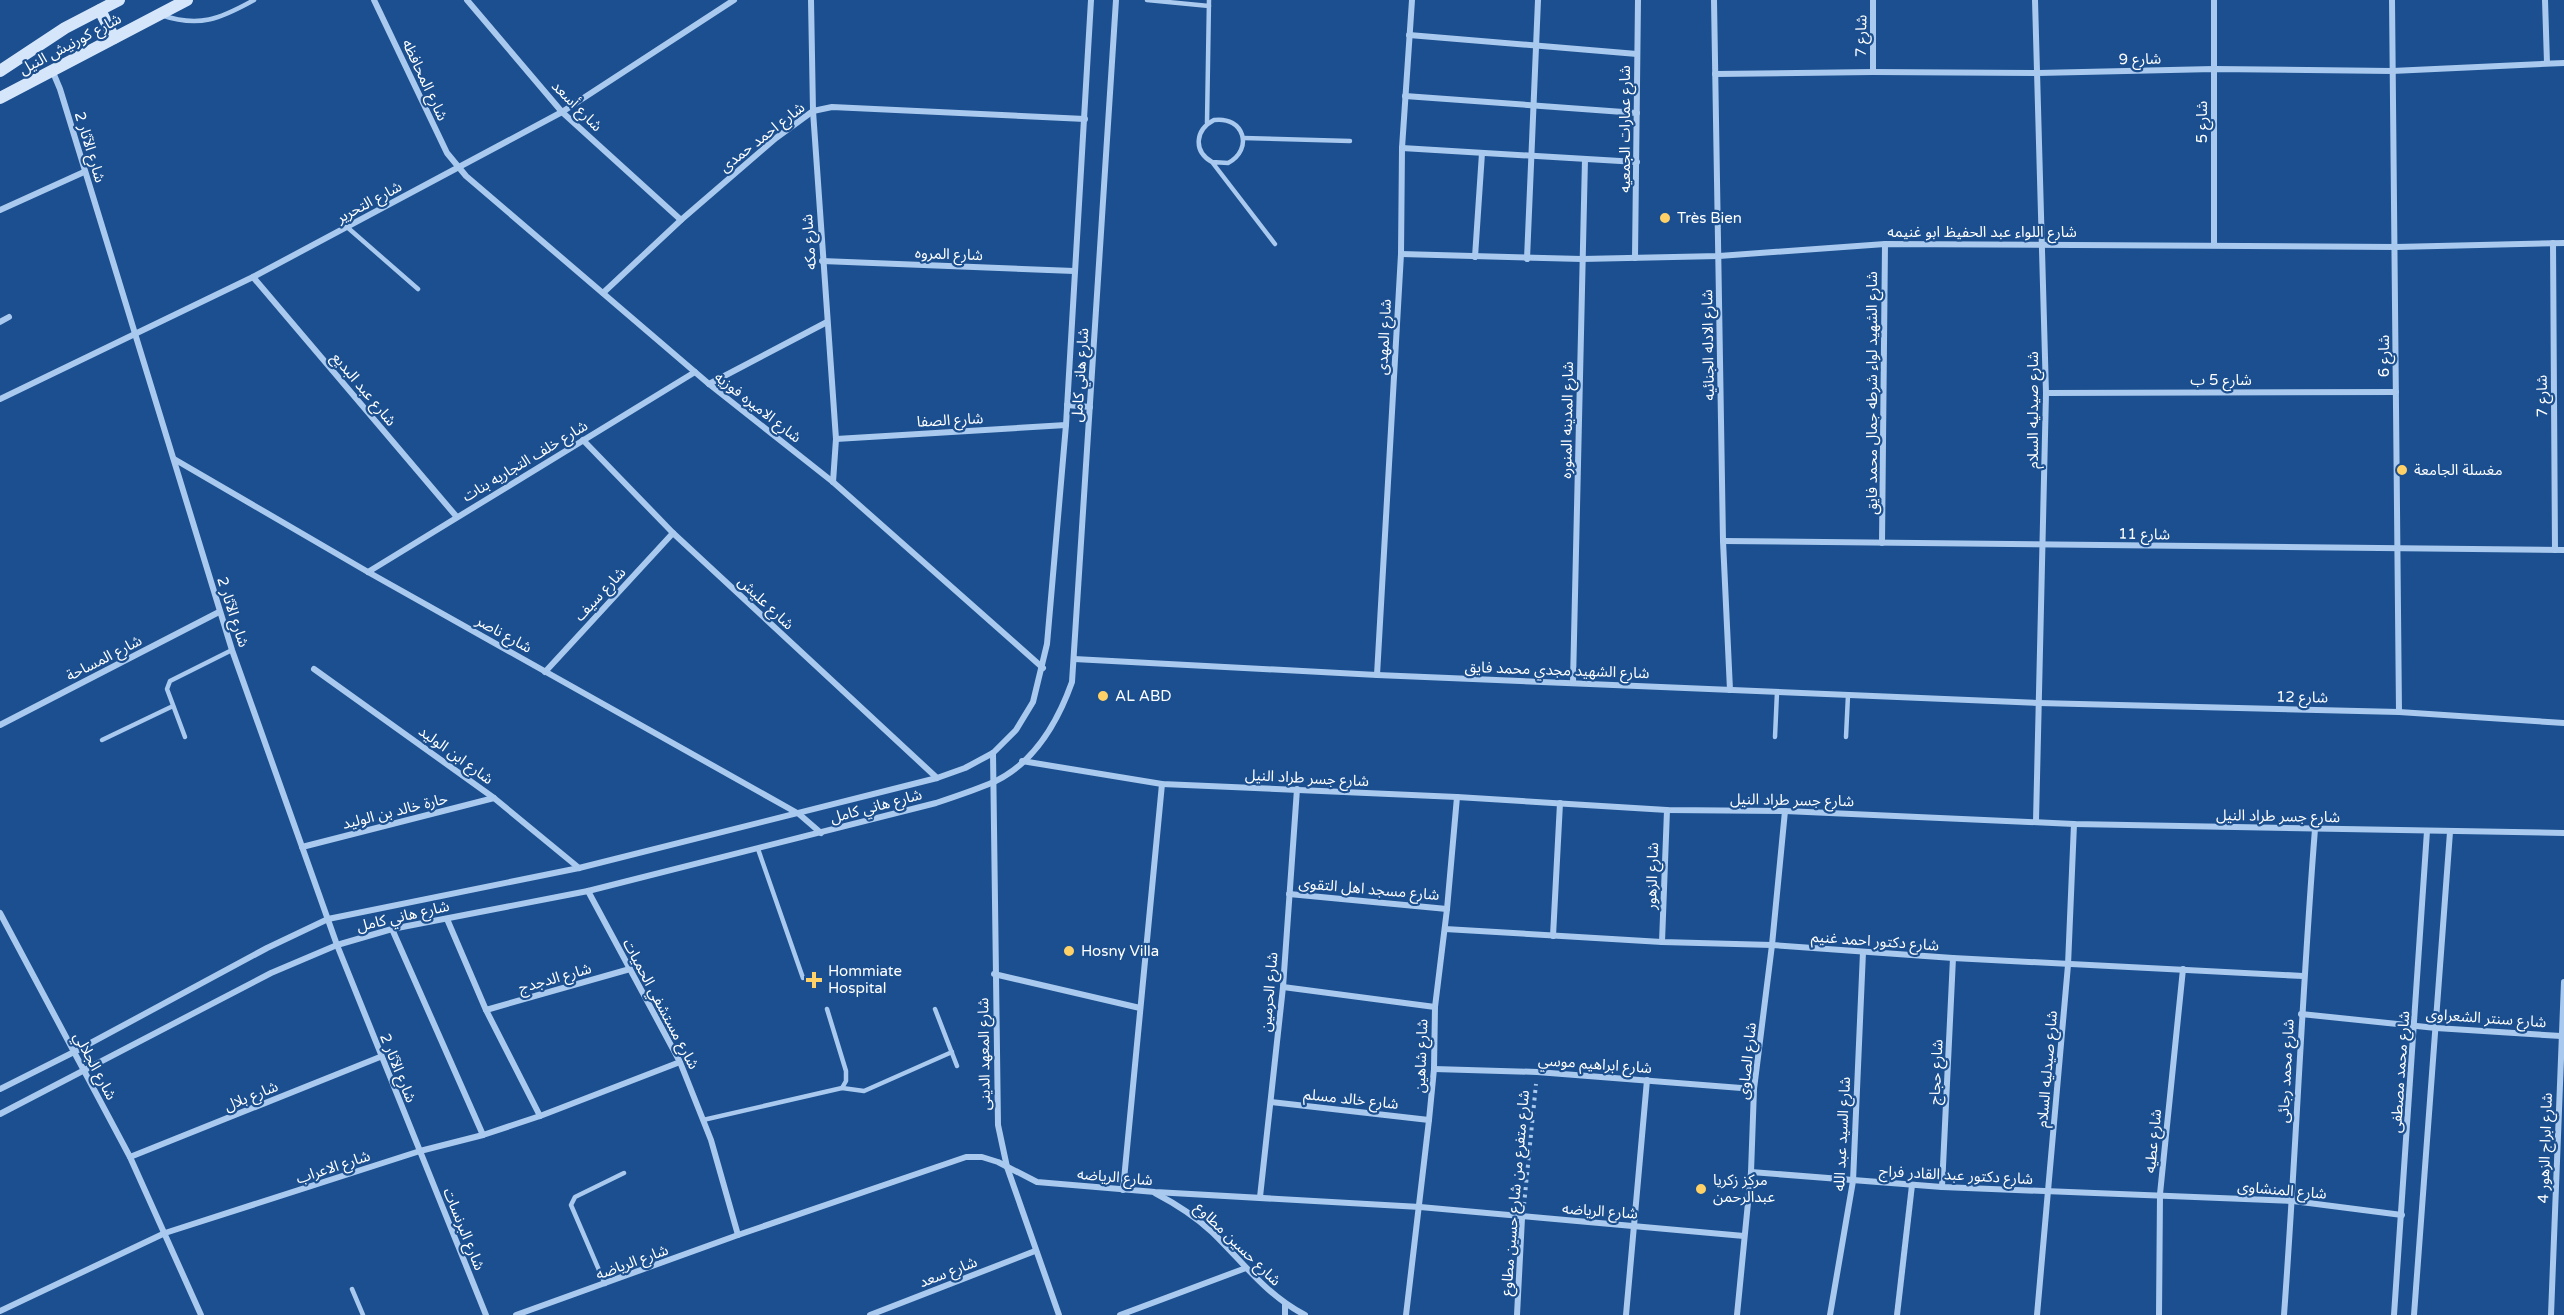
<svg xmlns="http://www.w3.org/2000/svg" width="2564" height="1315" font-family="'Varela Round','Noto Sans Arabic',sans-serif">
  <rect width="100%" height="100%" fill="#1b4f8f"/>
  <g fill="none" stroke-linecap="round" stroke-linejoin="round">
    <path stroke="#a9c9ee" stroke-width="4" stroke-dasharray="3 4.5" stroke-linecap="butt" d="M1524,1205L1536,1084"/>
    <g stroke="#a9c9ee" stroke-width="4.5">
      <path d="M1147,0L1209,6"/>
      <path d="M161,15C199,28 220,19 254,0"/>
      <path d="M1207,123L1209,0"/>
      <path d="M1243,138L1350,141"/>
      <path d="M1212,162L1228,163C1254,149 1244,116 1214,120C1195,130 1193,151 1212,162L1275,244"/>
      <path d="M347,227L418,289"/>
      <path d="M185,737L167,689L170,681L232,650"/>
      <path d="M1775,737L1777,692"/>
      <path d="M1846,737L1848,695"/>
      <path d="M102,740L173,706"/>
      <path d="M758,849L803,978"/>
      <path d="M935,1009L957,1066"/>
      <path d="M842,1088L864,1091L952,1052"/>
      <path d="M703,1120L842,1088L846,1081V1071L827,1009"/>
      <path d="M605,1284L571,1205L575,1197L624,1173"/>
      <path d="M352,1289L363,1315"/>
    </g>
    <g stroke="#a9c9ee" stroke-width="6">
      <path d="M374,0L447,153L466,176L709,384L833,482L1043,668"/>
      <path d="M467,0L562,112L681,220"/>
      <path d="M811,0L813,111L836,439L833,482"/>
      <path d="M1714,0L1723,541L1730,690"/>
      <path d="M2035,0L2046,393L2036,821"/>
      <path d="M2214,0V244"/>
      <path d="M2392,0L2399,712"/>
      <path d="M2545,0L2547,63"/>
      <path d="M1409,35L1637,54"/>
      <path d="M52,70L60,89L232,650L337,945L486,1315"/>
      <path d="M1873,72V0"/>
      <path d="M1715,74L1873,72L2038,73L2214,69L2392,71L2564,63"/>
      <path d="M1405,96L1637,113"/>
      <path d="M1402,148L1637,162"/>
      <path d="M0,210L84,172"/>
      <path d="M2553,243L2555,550"/>
      <path d="M1401,254L1582,259L1719,256L1885,244L2396,247L2564,243"/>
      <path d="M1475,257L1482,153"/>
      <path d="M1635,258L1638,0"/>
      <path d="M1527,259L1538,0"/>
      <path d="M822,261L1074,271"/>
      <path d="M253,277L456,516"/>
      <path d="M603,293L681,220L776,138L813,111L832,107L1085,119"/>
      <path d="M0,322L9,317"/>
      <path d="M709,384L827,322"/>
      <path d="M2046,393L2396,392"/>
      <path d="M0,399L253,277L562,112L734,0"/>
      <path d="M1067,405L1090,407"/>
      <path d="M836,439L1066,425"/>
      <path d="M583,440L673,533L937,778"/>
      <path d="M174,459L368,572L799,814L821,833"/>
      <path d="M1723,541L2564,550"/>
      <path d="M1882,543L1885,244"/>
      <path d="M368,572L695,372"/>
      <path d="M1074,659L1377,675L2039,703L2399,712L2564,723"/>
      <path d="M314,669L494,798L579,868"/>
      <path d="M545,672L673,533"/>
      <path d="M1377,675L1401,254L1402,148L1412,0"/>
      <path d="M1573,682L1585,159"/>
      <path d="M0,725L219,612"/>
      <path d="M993,753L998,1125L1007,1167L1059,1315"/>
      <path d="M1022,761L1162,784L1457,797L1667,810L1785,811L2074,824L2564,833"/>
      <path d="M302,847L494,798"/>
      <path d="M588,891L680,1062L711,1140L738,1235"/>
      <path d="M1289,894L1447,909"/>
      <path d="M0,913L130,1157L201,1315"/>
      <path d="M447,919L486,1010L540,1116"/>
      <path d="M392,929L483,1135"/>
      <path d="M1445,929L1662,942L1772,945L1953,958L2303,976"/>
      <path d="M1553,936L1560,803"/>
      <path d="M1662,942L1667,810"/>
      <path d="M994,974L1140,1008"/>
      <path d="M1283,987L1435,1007"/>
      <path d="M486,1010L630,969"/>
      <path d="M2301,1014L2436,1028L2561,1036"/>
      <path d="M1434,1069L1537,1072L1754,1089"/>
      <path d="M0,1089L74,1052L267,948L328,919L579,868L937,778L965,768L993,753L1016,730L1033,702L1047,644L1066,425L1091,0"/>
      <path d="M1271,1102L1429,1120"/>
      <path d="M0,1114L271,973L337,945L392,929L588,891L936,803C954,797 972,791 989,784C1033,766 1057,724 1072,682L1116,0"/>
      <path d="M130,1157L380,1057"/>
      <path d="M1751,1172L1942,1187L2293,1201L2402,1215"/>
      <path d="M1942,1187L1953,958"/>
      <path d="M1123,1190L1162,784"/>
      <path d="M1155,1193C1176,1204 1195,1216 1212,1232C1243,1262 1266,1295 1305,1315"/>
      <path d="M1260,1197L1283,987L1297,789"/>
      <path d="M1285,1304V1315"/>
      <path d="M0,1311L165,1233L420,1151L483,1135L540,1116L680,1062"/>
      <path d="M516,1315L738,1235L966,1157H982L998,1162L1037,1182L1155,1192L1420,1207L1744,1236"/>
      <path d="M870,1315L1035,1251"/>
      <path d="M1120,1315L1246,1268"/>
      <path d="M1406,1315L1429,1120L1434,1069L1435,1007L1447,909L1457,797"/>
      <path d="M1517,1315L1522,1218"/>
      <path d="M1626,1315L1647,1080"/>
      <path d="M1737,1315L1751,1172L1754,1089L1772,945L1785,811"/>
      <path d="M1830,1315L1853,1181L1863,952"/>
      <path d="M1897,1315L1912,1185"/>
      <path d="M2037,1315L2068,965L2074,824"/>
      <path d="M2159,1315L2160,1194L2183,969"/>
      <path d="M2284,1315C2296,1153 2302,991 2315,829"/>
      <path d="M2394,1315L2427,831"/>
      <path d="M2414,1315L2450,832"/>
      <path d="M2551,1315L2564,982"/>
    </g>
    <g stroke="#d6e6fa" stroke-width="12">
      <path d="M100,10L114,38"/>
      <path d="M0,71L65,28L119,0"/>
      <path d="M0,98L187,0"/>
    </g>
  </g>
  <g fill="#ffd166" stroke="#1b4f8f" stroke-width="2">
    <circle cx="1665" cy="218" r="6"/>
    <circle cx="2402" cy="470" r="6"/>
    <circle cx="1103" cy="696" r="6"/>
    <circle cx="1069" cy="951" r="6"/>
    <path d="M811 971h6v6h6v6h-6v6h-6v-6h-6v-6h6z"/>
    <circle cx="1701" cy="1189" r="6"/>
  </g>
  <g text-anchor="middle" stroke-width="4.5" stroke-linejoin="round" paint-order="stroke">
    <g font-size="15" fill="#fff" stroke="#1b4f8f">
      <text transform="translate(1861 36) rotate(-89)" y="5">شارع 7</text>
      <text transform="translate(70 44) rotate(-28)" y="5">شارع كورنيش النيل</text>
      <text transform="translate(2140 59) rotate(-1)" y="5">شارع 9</text>
      <text transform="translate(425 80) rotate(65)" y="5">شارع المحافظه</text>
      <text transform="translate(577 106) rotate(45)" y="5">شارع أسعد</text>
      <text transform="translate(2202 122) rotate(-90)" y="5">شارع 5</text>
      <text transform="translate(1625 129) rotate(-90)" y="5">شارع عمارات الجمعيه</text>
      <text transform="translate(762 137) rotate(-38)" y="5">شارع احمد حمدى</text>
      <text transform="translate(90 147) rotate(73)" y="5">شارع الآثار 2</text>
      <text transform="translate(369 202) rotate(-28)" y="5">شارع التحرير</text>
      <text x="1982" y="237">شارع اللواء عبد الحفيظ ابو غنيمه</text>
      <text transform="translate(809 242) rotate(-94)" y="5">شارع مكه</text>
      <text transform="translate(949 254) rotate(2)" y="5">شارع المروه</text>
      <text transform="translate(1384 337) rotate(-87)" y="5">شارع المهدى</text>
      <text transform="translate(1708 345) rotate(-91)" y="5">شارع الادله الجنائيه</text>
      <text transform="translate(2384 356) rotate(-90)" y="5">شارع 6</text>
      <text transform="translate(1080 375) rotate(-86)" y="5">شارع هاني كامل</text>
      <text x="2221" y="385">شارع 5 ب</text>
      <text transform="translate(364 389) rotate(50)" y="5">شارع عبد البديع</text>
      <text transform="translate(1872 393) rotate(-90)" y="5">شارع الشهيد لواء شرطه جمال محمد فايق</text>
      <text transform="translate(2542 396) rotate(-91)" y="5">شارع 7</text>
      <text transform="translate(758 407) rotate(38)" y="5">شارع الاميره فوزيه</text>
      <text transform="translate(2033 410) rotate(-90)" y="5">شارع صيدليه السلام</text>
      <text transform="translate(950 420) rotate(-3)" y="5">شارع الصفا</text>
      <text transform="translate(1567 420) rotate(-89)" y="5">شارع المدينه المنوره</text>
      <text transform="translate(525 461) rotate(-31)" y="5">شارع خلف التجاريه بنات</text>
      <text transform="translate(2144 534) rotate(1)" y="5">شارع 11</text>
      <text transform="translate(600 594) rotate(-47)" y="5">شارع سيف</text>
      <text transform="translate(766 603) rotate(43)" y="5">شارع عليش</text>
      <text transform="translate(233 612) rotate(72)" y="5">شارع الآثار 2</text>
      <text transform="translate(504 634) rotate(29)" y="5">شارع ناصر</text>
      <text transform="translate(104 658) rotate(-27)" y="5">شارع المساحة</text>
      <text transform="translate(1557 670) rotate(2)" y="5">شارع الشهيد مجدي محمد فايق</text>
      <text transform="translate(2302 697) rotate(1)" y="5">شارع 12</text>
      <text transform="translate(456 755) rotate(36)" y="5">شارع ابن الوليد</text>
      <text transform="translate(1307 778) rotate(3)" y="5">شارع جسر طراد النيل</text>
      <text transform="translate(1792 800) rotate(1)" y="5">شارع جسر طراد النيل</text>
      <text transform="translate(876 806) rotate(-15)" y="5">شارع هاني كامل</text>
      <text transform="translate(395 811) rotate(-14)" y="5">حارة خالد بن الوليد</text>
      <text transform="translate(2278 816) rotate(1)" y="5">شارع جسر طراد النيل</text>
      <text transform="translate(1652 876) rotate(-88)" y="5">شارع الزهور</text>
      <text transform="translate(1369 889) rotate(5)" y="5">شارع مسجد اهل التقوى</text>
      <text transform="translate(403 916) rotate(-13)" y="5">شارع هاني كامل</text>
      <text transform="translate(1875 941) rotate(4)" y="5">شارع دكتور احمد غنيم</text>
      <text transform="translate(555 978) rotate(-16)" y="5">شارع الدجدج</text>
      <text transform="translate(1269 992) rotate(-85)" y="5">شارع الحرمين</text>
      <text transform="translate(661 1004) rotate(62)" y="5">شارع مستشفي الحميات</text>
      <text transform="translate(2486 1018) rotate(4)" y="5">شارع سنتر الشعراوى</text>
      <text transform="translate(984 1054) rotate(-91)" y="5">شارع المعهد الدينى</text>
      <text transform="translate(1421 1056) rotate(-88)" y="5">شارع شاهين</text>
      <text transform="translate(1747 1061) rotate(-84)" y="5">شارع الصاوى</text>
      <text transform="translate(1595 1064) rotate(4)" y="5">شارع ابراهيم موسي</text>
      <text transform="translate(95 1066) rotate(62)" y="5">شارع الجلالي</text>
      <text transform="translate(398 1068) rotate(68)" y="5">شارع الآثار 2</text>
      <text transform="translate(2047 1069) rotate(-85)" y="5">شارع صيدليه السلام</text>
      <text transform="translate(2286 1071) rotate(-87)" y="5">شارع محمد رجائى</text>
      <text transform="translate(1936 1072) rotate(-87)" y="5">شارع حجاج</text>
      <text transform="translate(2400 1072) rotate(-86)" y="5">شارع محمد مصطفى</text>
      <text transform="translate(251 1096) rotate(-22)" y="5">شارع بلال</text>
      <text transform="translate(1351 1099) rotate(6)" y="5">شارع خالد مسلم</text>
      <text transform="translate(1842 1134) rotate(-87)" y="5">شارع السيد عبد الله</text>
      <text transform="translate(2153 1141) rotate(-84)" y="5">شارع عطيه</text>
      <text transform="translate(2545 1148) rotate(-88)" y="5">شارع ابراج الزهور 4</text>
      <text transform="translate(333 1167) rotate(-18)" y="5">شارع الاعراب</text>
      <text transform="translate(1956 1175) rotate(3)" y="5">شارع دكتور عبد القادر فراج</text>
      <text transform="translate(1115 1177) rotate(5)" y="5">شارع الرياضه</text>
      <text transform="translate(2282 1190) rotate(5)" y="5">شارع المنشاوى</text>
      <text transform="translate(1515 1193) rotate(-85)" y="5">شارع متفرع من شارع حسين مطاوع</text>
      <text transform="translate(1600 1211) rotate(4)" y="5">شارع الرياضه</text>
      <text transform="translate(464 1229) rotate(68)" y="5">شارع البرنسات</text>
      <text transform="translate(1238 1244) rotate(44)" y="5">شارع حسين مطاوع</text>
      <text transform="translate(632 1262) rotate(-20)" y="5">شارع الرياضه</text>
      <text transform="translate(948 1272) rotate(-21)" y="5">شارع سعد</text>
    </g>
    <g font-size="15" fill="#fff" stroke="#1b4f8f" text-anchor="start">
      <text x="1677" y="223">Très Bien</text>
      <text x="2414" y="475">مغسلة الجامعة</text>
      <text x="1115" y="701">AL ABD</text>
      <text x="1081" y="956">Hosny Villa</text>
      <text x="828" y="976">Hommiate<tspan x="828" dy="17">Hospital</tspan></text>
      <text x="1713" y="1185">مركز زكريا<tspan x="1713" dy="17">عبدالرحمن</tspan></text>
    </g>
  </g>
</svg>
